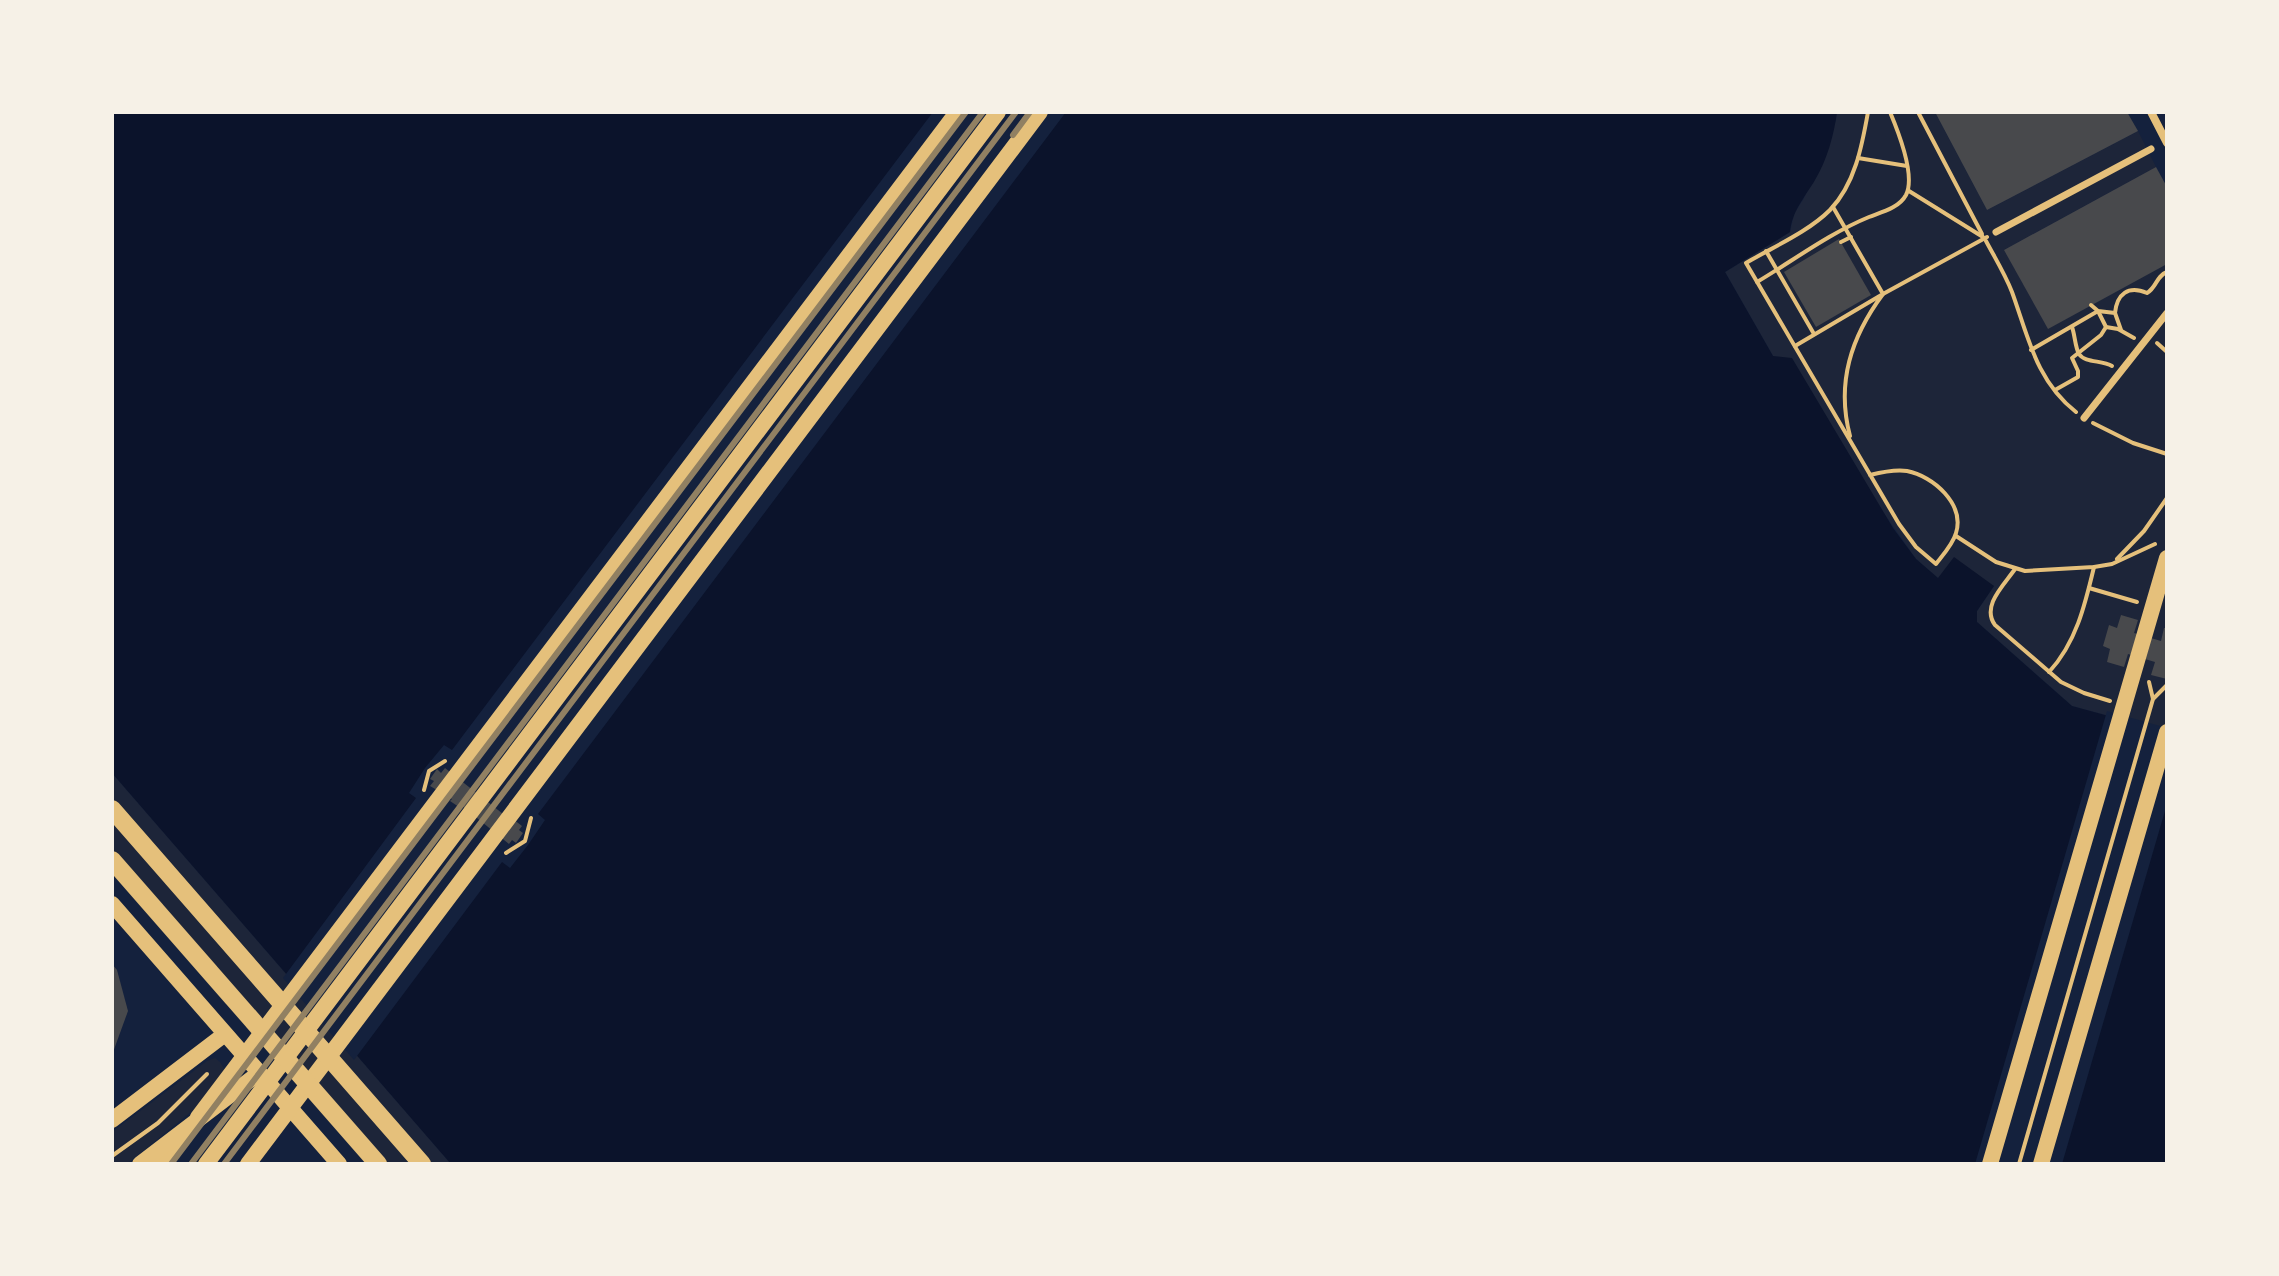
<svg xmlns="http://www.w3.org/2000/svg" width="2279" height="1276" font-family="Poppins,sans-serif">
  <rect width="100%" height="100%" fill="#14213d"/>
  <g fill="#1d2539">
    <path d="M1837,112H1935L1987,210L2138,131L2156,167L2004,250L2167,264V732L2072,706L1977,622V611L1994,586L1938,578L1916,559L1773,356L1725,272L1790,232L1794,214L1804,198L1836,120Z"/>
    <path d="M112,773L451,1164H370L112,868Z"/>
    <path d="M215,1058L220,1062L227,1074L219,1089L127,1164H112V1132L207,1061Z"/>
  </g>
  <path fill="#0b132b" d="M112,112H1837C1834,135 1827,160 1815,180C1805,197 1792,211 1790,232L1725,272L1773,356L1792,358L1893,528L1916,559L1938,578L1954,557L1994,586L1977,611V622L2072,706L2167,732V1164H451L112,773Z"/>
  <g fill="#14213d">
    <path d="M933,112H1066L538,814L545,820L528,845L510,868L502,862L354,1060L283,978L416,798L409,793L425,768L444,745L452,750Z"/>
    <path d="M2107,711L2167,728V804L2062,1164H1975Z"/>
  </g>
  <g fill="#48494c">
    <path d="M1935,112H2127L2138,131L1987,210Z"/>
    <path d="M2156,167L2167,187V264L2048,329L2004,250Z"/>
    <path d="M1839,239L1871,295L1816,327L1784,272Z"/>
    <path d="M2121,615L2138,620L2134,633L2161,641L2164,628H2167V679L2151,675L2155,662L2128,654L2124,667L2107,662L2110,649L2103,646L2109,625L2117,628Z"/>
    <path d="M445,768L512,821L513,819L522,826L519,830L523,833L516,843L512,840L509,844L461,805L459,807L450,801L452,799L430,786L434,781L430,779L437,769L441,773Z"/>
    <path d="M112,964L117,970L128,1011L112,1055Z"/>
  </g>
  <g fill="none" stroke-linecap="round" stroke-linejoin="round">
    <g stroke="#e5c07b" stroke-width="4">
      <path d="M1868,112C1862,146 1855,184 1830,210C1808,232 1773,247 1746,263L1899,524L1916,547L1936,564C1943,555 1953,544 1956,533C1965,504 1933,476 1907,471C1895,469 1882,472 1870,475"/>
      <path d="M1918,112L1982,234"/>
      <path d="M1858,158L1907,166"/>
      <path d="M1909,191L1983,237"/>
      <path d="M1986,241C1995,258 2005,274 2012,292C2028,336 2036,381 2076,412"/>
      <path d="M1841,242L1851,237"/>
      <path d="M1766,251L1814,334"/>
      <path d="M1757,282C1794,260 1830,233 1869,217C1882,212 1899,208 1906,195C1916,175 1898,131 1890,112"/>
      <path d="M2091,305L2098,311L2115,313L2121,330"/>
      <path d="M2115,313C2117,294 2128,285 2147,293C2157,287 2156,276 2167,272"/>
      <path d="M2072,327C2075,335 2075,347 2079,354C2085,363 2102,360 2112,366"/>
      <path d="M2157,343L2167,352"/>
      <path d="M1795,346L1883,294L1833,207"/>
      <path d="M2031,350L2098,311L2106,327L2118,329L2134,338"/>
      <path d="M2055,390L2078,377V371L2072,358L2101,335L2106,327"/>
      <path d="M2093,423L2133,443L2167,454"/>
      <path d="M1850,436C1836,383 1851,337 1883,294L1987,237"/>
      <path d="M1956,536L1996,562L2025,571L2094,567L2112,564L2155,544"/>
      <path d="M2117,559L2144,531L2167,498"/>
      <path d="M2015,569C2004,585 1981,606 1995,625L2061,682L2084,693L2110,701"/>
      <path d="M2089,588L2137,602"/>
      <path d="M2049,672C2076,643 2085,605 2094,567"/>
      <path d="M2149,682L2153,699"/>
      <path d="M424,790L429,771L445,761"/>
      <path d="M506,853L525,841L531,818"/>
      <path d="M112,1156L158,1123L207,1074"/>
      <path d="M2019,1164L2153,699L2167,685"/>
    </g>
    <g stroke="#e5c07b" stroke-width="7">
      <path d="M1996,232L2151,149"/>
      <path d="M2084,418L2167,313"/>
    </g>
    <path stroke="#e5c07b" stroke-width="8" d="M2151,112L2167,143"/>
    <g stroke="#e5c07b" stroke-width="14">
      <path d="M197,1117L956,112"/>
      <path d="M161,1164L182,1137"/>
    </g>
    <g stroke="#e5c07b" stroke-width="16">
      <path d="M112,904L339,1164"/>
      <path d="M112,1120L225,1034"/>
      <path d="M140,1164L259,1073"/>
      <path d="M206,1164L998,112"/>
      <path d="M248,1164L1040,112"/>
    </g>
    <g stroke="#e5c07b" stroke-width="16">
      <path d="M1990,1164L2167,558"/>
      <path d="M2041,1164L2167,732"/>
    </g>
    <g stroke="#e5c07b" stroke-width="18">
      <path d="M112,809L422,1164"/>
      <path d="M112,860L378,1164"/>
    </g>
    <g stroke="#918062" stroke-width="6">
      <path d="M1013,135L1030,112"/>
      <path d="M171,1164L966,112"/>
      <path d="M191,1164L983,112"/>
      <path d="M224,1164L1016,112"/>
    </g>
  </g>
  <rect width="2279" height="1276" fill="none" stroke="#f6f1e7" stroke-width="228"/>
</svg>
